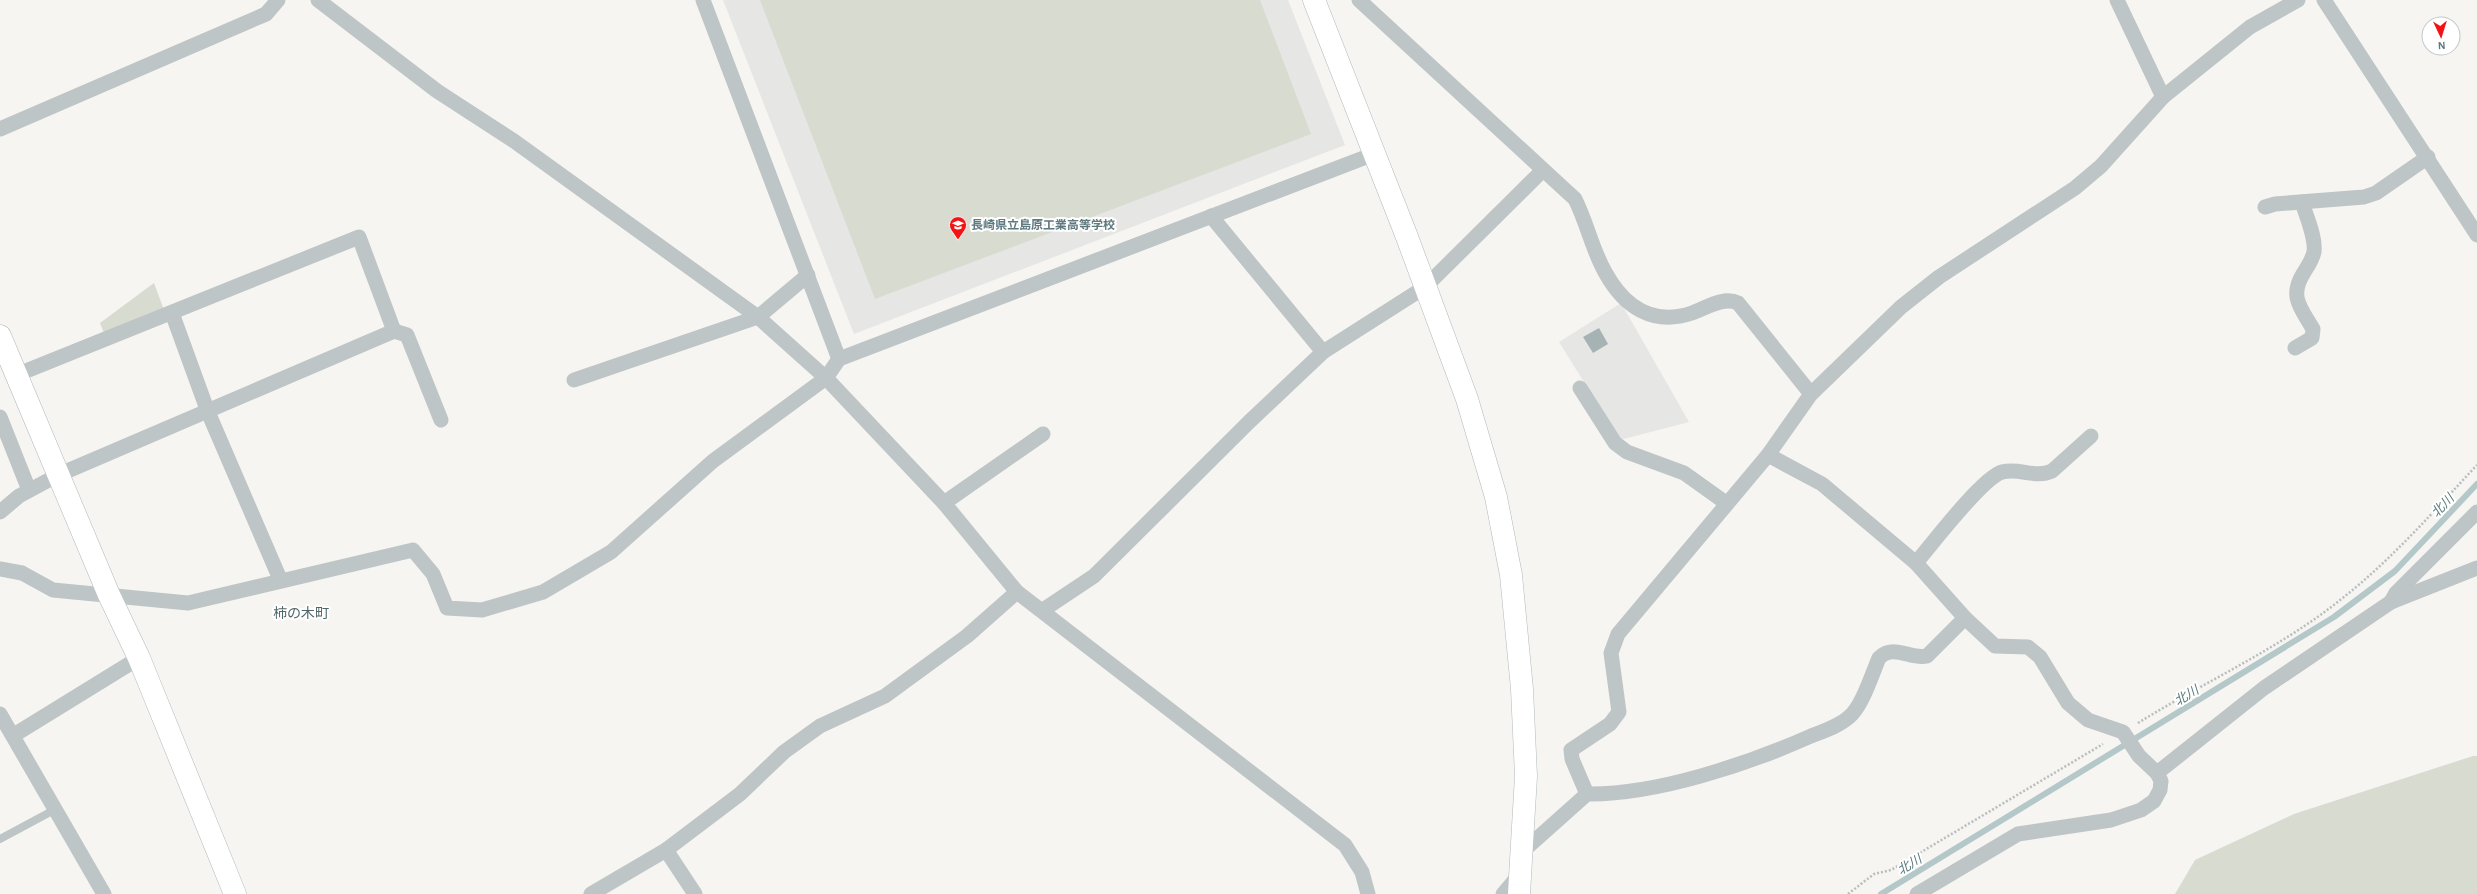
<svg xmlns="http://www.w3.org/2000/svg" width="2477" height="894" font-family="'Alegreya Sans','Noto Sans JP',sans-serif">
  <rect width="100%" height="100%" fill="#f6f5f1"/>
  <g fill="#e6e6e5">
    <path d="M723,0H1288L1345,145L854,334Z"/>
    <path d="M1621,303L1689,422L1620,440L1559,342Z"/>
  </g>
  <g fill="#d7dbd0">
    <path d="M760,0H1260L1311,134L875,299Z"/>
    <path d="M154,283L164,310L104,333L100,323Z"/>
    <path d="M2473,756H2477V894H2175L2195,860L2294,814Z"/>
  </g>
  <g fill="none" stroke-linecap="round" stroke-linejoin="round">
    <path stroke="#b5c8c9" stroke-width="6" d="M1881,894L2334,617L2395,571L2477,484"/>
  </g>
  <path fill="#a6b3b5" d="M1599,328L1608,344L1593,353L1583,337Z"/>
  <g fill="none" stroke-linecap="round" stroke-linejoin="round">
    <g stroke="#b0b9bc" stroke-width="23">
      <g id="secondary">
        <path d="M1314,0L1407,237L1467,399L1496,497L1511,575L1522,689L1526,776L1519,894"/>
        <path d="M0,336L109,595L139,658L235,894"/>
      </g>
    </g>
    <g stroke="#b8bdbe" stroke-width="2.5" stroke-dasharray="2 2" stroke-linecap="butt">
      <path d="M2138,723C2206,681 2281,648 2344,597C2393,558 2434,511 2477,465"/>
      <path d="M1848,894L1874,874L1891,870L2103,744"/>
    </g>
    <path stroke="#bec5c7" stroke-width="8" d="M0,839L56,809"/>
    <g stroke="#bec5c7" stroke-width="15">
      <path d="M318,0L437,91L514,141L758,317L826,378L944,503L1017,592L1345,845L1362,872L1368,894"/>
      <path d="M703,0L839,359"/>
      <path d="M1359,0L1575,199C1587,223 1592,249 1605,272C1624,307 1653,326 1692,313C1706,308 1724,296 1738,303L1811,394"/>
      <path d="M2117,0L2163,97"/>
      <path d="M2324,0L2477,235"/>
      <path d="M0,129L266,14L278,0"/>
      <path d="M2265,207L2275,204L2364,197L2376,193L2428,157"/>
      <path d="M1211,216L1323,352"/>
      <path d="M172,313L208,412L280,579"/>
      <path d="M2295,348L2312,338L2313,329C2301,308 2289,297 2303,274C2307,267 2312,261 2314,252C2316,237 2306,216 2302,202"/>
      <path d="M16,375L359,237L394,331"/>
      <path d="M574,380L758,317L808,275"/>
      <path d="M1580,388L1615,443L1627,452L1684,473L1726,503"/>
      <path d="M0,417L29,490"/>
      <path d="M1768,455L1822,484L1916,563L1965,618L1995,646L2028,647L2040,657L2068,703L2088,720L2123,732L2139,756L2157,773L2161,781L2160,790L2154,801L2141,810L2111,820L2018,834L1917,894"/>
      <path d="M944,503L1043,434"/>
      <path d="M0,512L19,496L58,475L394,331L407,335L441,420"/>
      <path d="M1916,563C1932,544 1982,478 2002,472C2019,467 2035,479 2052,471L2091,436"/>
      <path d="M0,569L22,573L53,590L188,603L413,550L433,574L447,608L482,610L543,592L611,552L713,461L826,378L839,359L1374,154"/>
      <path d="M2391,602L2396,593L2477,512"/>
      <path d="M1043,610L1094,576L1249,422L1323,352L1425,287L1543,170"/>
      <path d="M0,714L104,894"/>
      <path d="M14,735L139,658"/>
      <path d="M2157,773L2264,688L2391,602L2477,568"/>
      <path d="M1587,794L1572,759L1571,750L1610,724L1619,712L1611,653L1618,634L1768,455L1811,394L1901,307L1939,277L2075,188L2101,166L2163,97L2250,27L2298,0"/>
      <path d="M666,850L695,894"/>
      <path d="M1522,852L1587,794C1656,795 1748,764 1811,736C1824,731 1839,726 1849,717C1862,707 1872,674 1879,658C1894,643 1910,660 1927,656L1965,618"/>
      <path d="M591,894L666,850L740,794L784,752L820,726L885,696L967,636L1017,592"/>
      <path d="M1503,894L1520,874"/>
    </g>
    <use href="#secondary" stroke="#fff" stroke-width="22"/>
  </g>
  <defs>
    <g id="school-pin" transform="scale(0.9)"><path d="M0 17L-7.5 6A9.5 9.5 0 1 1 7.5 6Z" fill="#f41314" stroke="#fff"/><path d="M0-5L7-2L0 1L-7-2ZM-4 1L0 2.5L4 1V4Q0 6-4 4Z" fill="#fff"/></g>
  </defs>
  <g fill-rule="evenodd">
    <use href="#school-pin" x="958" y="225"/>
  </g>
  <g text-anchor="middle" stroke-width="4" stroke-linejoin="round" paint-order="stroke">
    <g font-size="12" font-weight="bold" fill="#5e797f" stroke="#fff" text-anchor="start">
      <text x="971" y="229">長崎県立島原工業高等学校</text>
    </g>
    <g font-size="13" font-style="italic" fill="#587a7c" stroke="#fff">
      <text transform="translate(2442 505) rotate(-47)" y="5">北川</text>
      <text transform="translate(2186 695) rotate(-31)" y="5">北川</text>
      <text transform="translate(1909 864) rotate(-31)" y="5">北川</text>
    </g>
    <g font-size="14" fill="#50656a" stroke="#fff">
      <text x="301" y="618">柿の木町</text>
    </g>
  </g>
  <g transform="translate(2441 36) rotate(176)"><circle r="19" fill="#ffffff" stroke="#bfc9cc"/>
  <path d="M0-3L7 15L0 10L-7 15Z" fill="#f41314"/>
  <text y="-6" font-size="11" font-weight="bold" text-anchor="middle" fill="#5e797f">N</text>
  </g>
</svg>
